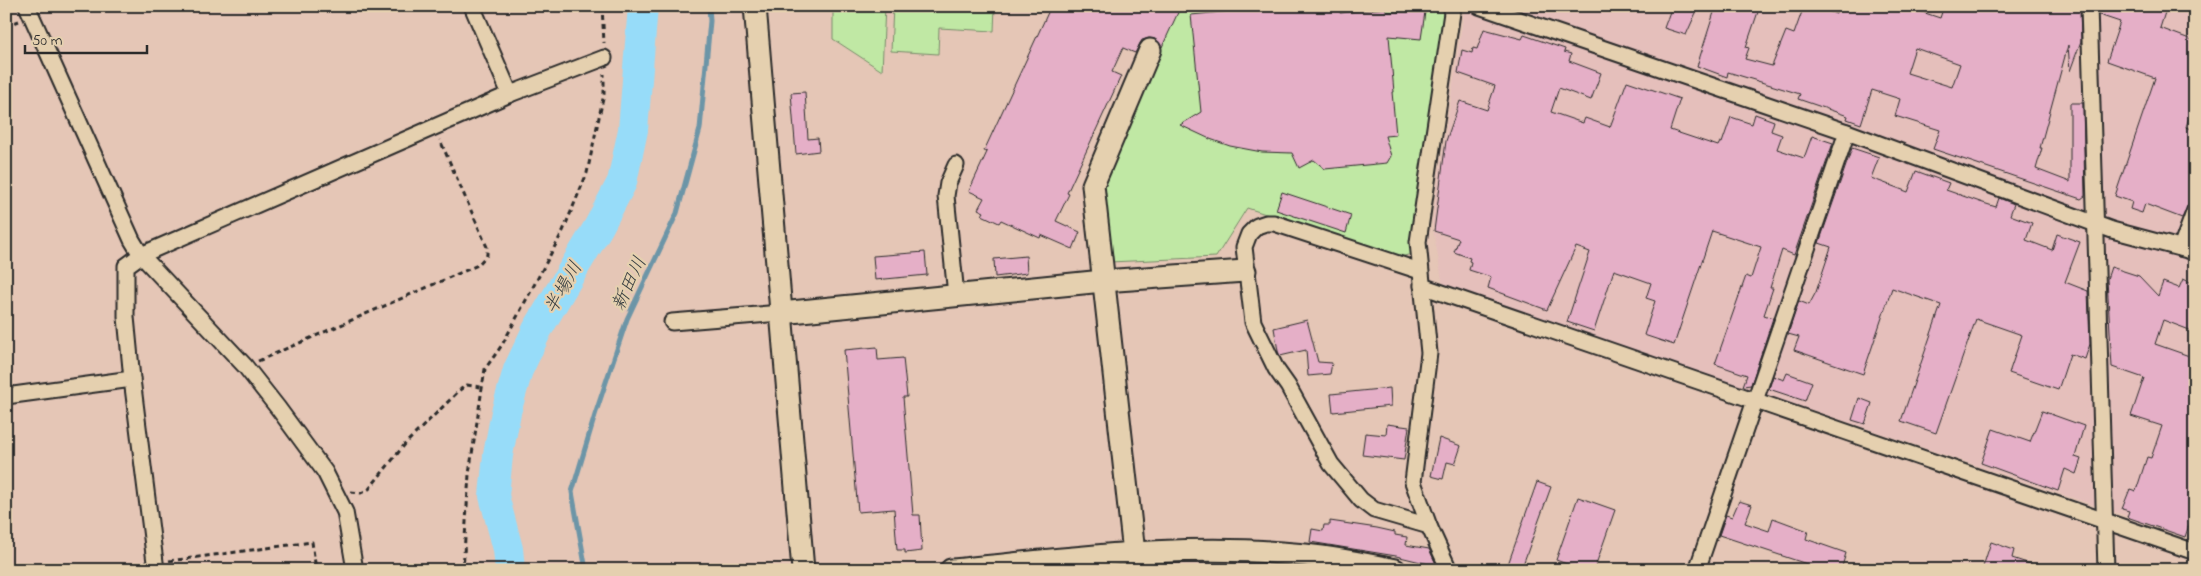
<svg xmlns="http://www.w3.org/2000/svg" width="2201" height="576" font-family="'Indie Flower','Klee One',sans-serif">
  <rect width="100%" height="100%" fill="#e5c6b6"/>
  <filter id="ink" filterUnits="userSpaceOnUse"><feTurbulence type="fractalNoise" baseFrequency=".02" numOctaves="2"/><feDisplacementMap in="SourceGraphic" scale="10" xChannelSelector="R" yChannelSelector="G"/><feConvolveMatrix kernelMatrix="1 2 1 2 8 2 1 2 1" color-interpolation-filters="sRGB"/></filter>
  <g filter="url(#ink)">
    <path fill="#e5bfbb" d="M1465,6H2195V539L1443,286L1432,222Z"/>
    <g fill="#c0e8a4" stroke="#768a68">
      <path d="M833,6H885L882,71L833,39Z"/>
      <path d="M893,6H995L994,31L939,28L938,54L891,51Z"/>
      <path d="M1175,6H1447L1411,254L1401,257L1247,208L1216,257L1110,262L1101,182Z"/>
    </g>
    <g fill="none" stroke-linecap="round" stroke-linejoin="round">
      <path stroke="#6c95a7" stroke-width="5" d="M586,570L572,492L595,415L627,319L677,213L700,129L710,21L709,6"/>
      <path stroke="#97dcf9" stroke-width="30" d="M510,570L508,549L494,496L498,455L506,412L518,370L537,330L599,226L622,182L633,130L643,6"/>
    </g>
    <g fill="#e5afc7" stroke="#2b2b2b" fill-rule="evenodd">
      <path d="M1051,6H1181L1162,47L1155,39L1149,38L1142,40L1135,53L1123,48L1112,72L1121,76L1067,193L1069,194L1056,221L1080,232L1073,249L1041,235L1040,238L1001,220L999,223L982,215L984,212L978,209L984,198L969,191L987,152L984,151Z"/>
      <path d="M1284,6H1339L1340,13L1386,8V12H1425L1421,39L1389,36L1394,92H1392L1396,135L1385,136L1391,156L1387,163L1325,169L1314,160L1299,168L1292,153L1262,152L1230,146L1210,139L1180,125L1201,112L1191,15Z"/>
      <path d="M1672,6H1699L1686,35L1664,28Z"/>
      <path d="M1716,6H1760L1746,47L1749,48L1745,59L1772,66L1786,31L1794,34L1804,6H1814L1836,14L1839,6H1904L1940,18L1944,6H2080L2081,41L2070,71L2068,45L2040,148H2042L2036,169L2070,182V103H2083L2085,196L2081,199L1933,149L1940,130L1895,116L1900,99L1872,90L1861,124L1847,119L1848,116L1798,99L1800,94L1728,72L1727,77L1697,66ZM1915,48L1960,64L1952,87L1907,73Z"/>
      <path d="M2098,6H2167L2160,28L2195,41V99L2186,127L2195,130V192L2182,218L2145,204L2142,213L2130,209L2132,202L2115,196L2155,78L2107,61L2120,22L2099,15Z"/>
      <path d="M1484,29L1522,39L1524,35L1565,49L1564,52L1571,54L1569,61L1601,73L1591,100L1559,88L1551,112L1583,123L1585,118L1610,127L1627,81L1680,99L1670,130L1718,146L1720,142L1722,143L1731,117L1752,124L1755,114L1774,121L1771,131L1782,135L1777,149L1804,158L1812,136L1833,143L1794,255L1782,250L1770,288H1773L1764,315L1773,318L1751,385L1743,386L1747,375L1715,364L1746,276L1751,278L1761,247L1712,231L1674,345L1644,335L1655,301L1646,298L1651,283L1614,270L1594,331L1567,322L1590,252L1576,247L1547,310L1488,288L1491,277L1469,270L1471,262L1469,261L1470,258L1454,252L1459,239L1434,231L1446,141L1460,101L1487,110L1495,86L1458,73L1462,50L1472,53L1473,48L1477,49Z"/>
      <path d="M805,92L808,139L818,138L819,151L796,154L791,93Z"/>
      <path d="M1852,148L1879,157L1871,178L1908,192L1916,171L1949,183L1946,190L1980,202L1996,207L1999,198L2014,204L2010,215L2032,223L2026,240L2052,250L2057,234L2080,242L2065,282L2088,291L2090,344L2085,359L2070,354L2058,390L2009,373L2022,335L1976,319L1936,433L1901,421L1941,305L1892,288L1863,374L1794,350L1799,337L1788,334L1799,301L1809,305L1816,292L1831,247L1819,243Z"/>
      <path d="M1282,192L1351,215L1346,233L1276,210Z"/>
      <path d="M925,252L927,275L875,280L873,256Z"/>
      <path d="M1026,256L1027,273L995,277L994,259Z"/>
      <path d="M2111,267L2139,276L2158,296L2163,282L2179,288L2183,279L2195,284V332L2163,320L2155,344L2195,358V507L2185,537L2127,517L2129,511L2122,509L2130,489L2136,491L2147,457L2151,458L2162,426L2131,416L2144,378L2112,367L2107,279Z"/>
      <path d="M1307,320L1318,362L1332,363L1330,374L1308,376L1306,350L1280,356L1278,351L1274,328Z"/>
      <path d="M877,347L878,360L903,358L907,397H903L913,515H920L922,551L905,553V550H897L894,509L858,512L844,350Z"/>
      <path d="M1787,373L1812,382L1805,401L1769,389L1773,376L1784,380Z"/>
      <path d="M1390,388L1391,406L1333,412L1331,394Z"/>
      <path d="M1859,398L1872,403L1865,424L1852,420Z"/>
      <path d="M2042,411L2084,426L2075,457L2081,459L2076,474L2065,469L2058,491L1981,463L1993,429L2030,442Z"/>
      <path d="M1387,424L1409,427L1404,460L1362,455L1365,433L1386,435Z"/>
      <path d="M1439,438L1461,446L1455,464L1447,462L1443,479L1431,476Z"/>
      <path d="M1537,482L1551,487L1521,570H1506Z"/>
      <path d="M1578,497L1615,510L1594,570H1583L1556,560Z"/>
      <path d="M1739,501L1752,505L1745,523L1769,531L1773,518L1808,531L1806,539L1846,553L1841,570H1825L1719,535L1726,515L1732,517Z"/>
      <path d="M1330,521L1377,528L1395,532V535L1407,537L1406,545L1429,549L1437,566L1396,556L1310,542L1312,529L1323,531L1324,525H1330Z"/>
      <path d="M1991,542L2014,550L2012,558L2039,567V570H1982Z"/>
    </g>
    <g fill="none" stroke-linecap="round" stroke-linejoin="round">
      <g stroke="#2b2b2b" stroke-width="19">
        <g id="street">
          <path d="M27,6L132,240L141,255L245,366L278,408L325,472L345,512L355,570"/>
          <path d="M472,6L510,94"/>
          <path d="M1479,6L1847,132L2112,230L2195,252"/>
          <path d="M2089,6L2106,570"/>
          <path d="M2181,248L2195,210"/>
          <path d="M1420,271L1274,223H1266L1257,226L1249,234L1244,247L1253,322L1276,369L1288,386L1331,464L1361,500L1374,510L1429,526"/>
          <path d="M1422,286L2195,552"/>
          <path d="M956,295L946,196L948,183L956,165"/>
          <path d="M672,322L781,313"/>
          <path d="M6,396L132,379"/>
          <path d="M1134,553L1135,570"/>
          <path d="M156,570L132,379L126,317V266L141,255L510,94L604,58"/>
          <path d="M1449,570L1429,526L1413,482L1429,353L1418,242L1453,6"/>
          <path d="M1697,570L1847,132"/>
        </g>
      </g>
      <g stroke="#2b2b2b" stroke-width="25">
        <g id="secondary">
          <path d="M755,6L803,570"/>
          <path d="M781,313L1103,281L1245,271"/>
          <path d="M1134,553L1093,185L1150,50"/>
          <path d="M951,570C1068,559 1187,542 1305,555C1335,558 1365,564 1395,570"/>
        </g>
      </g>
      <g stroke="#2b2b2b" stroke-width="3" stroke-dasharray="5 4" stroke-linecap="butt">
        <path d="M602,6L604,43"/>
        <path d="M43,10L52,6"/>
        <path d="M6,26L19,21"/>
        <path d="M258,361L478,265L487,255V247L440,140"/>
        <path d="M351,492L361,493L369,489L406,443L461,389L467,385L481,387"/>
        <path d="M169,561L312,542L316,570"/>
        <path d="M463,570L469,474L485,369L502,345L563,231L587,173L604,94V74"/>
      </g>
      <use href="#street" stroke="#e5d0af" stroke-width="15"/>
      <use href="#secondary" stroke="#e5d0af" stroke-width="21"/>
    </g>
  </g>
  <g text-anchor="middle" stroke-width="4.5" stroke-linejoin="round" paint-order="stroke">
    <g font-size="19" font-style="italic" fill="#363d40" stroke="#e5d0af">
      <text transform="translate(628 283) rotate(-65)" y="7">新田川</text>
      <text transform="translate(562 287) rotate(-60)" y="7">半場川</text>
    </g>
  </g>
  <rect width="2201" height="576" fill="none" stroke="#e5d0af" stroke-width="25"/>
  <rect x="12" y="12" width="2176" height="551" fill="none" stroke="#2b2b2b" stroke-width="2" filter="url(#ink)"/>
  <path d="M25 45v8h122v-8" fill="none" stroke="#2b2b2b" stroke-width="2.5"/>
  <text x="32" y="45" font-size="15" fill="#2b2b2b" stroke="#e5d0af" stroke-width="4" paint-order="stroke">50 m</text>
</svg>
